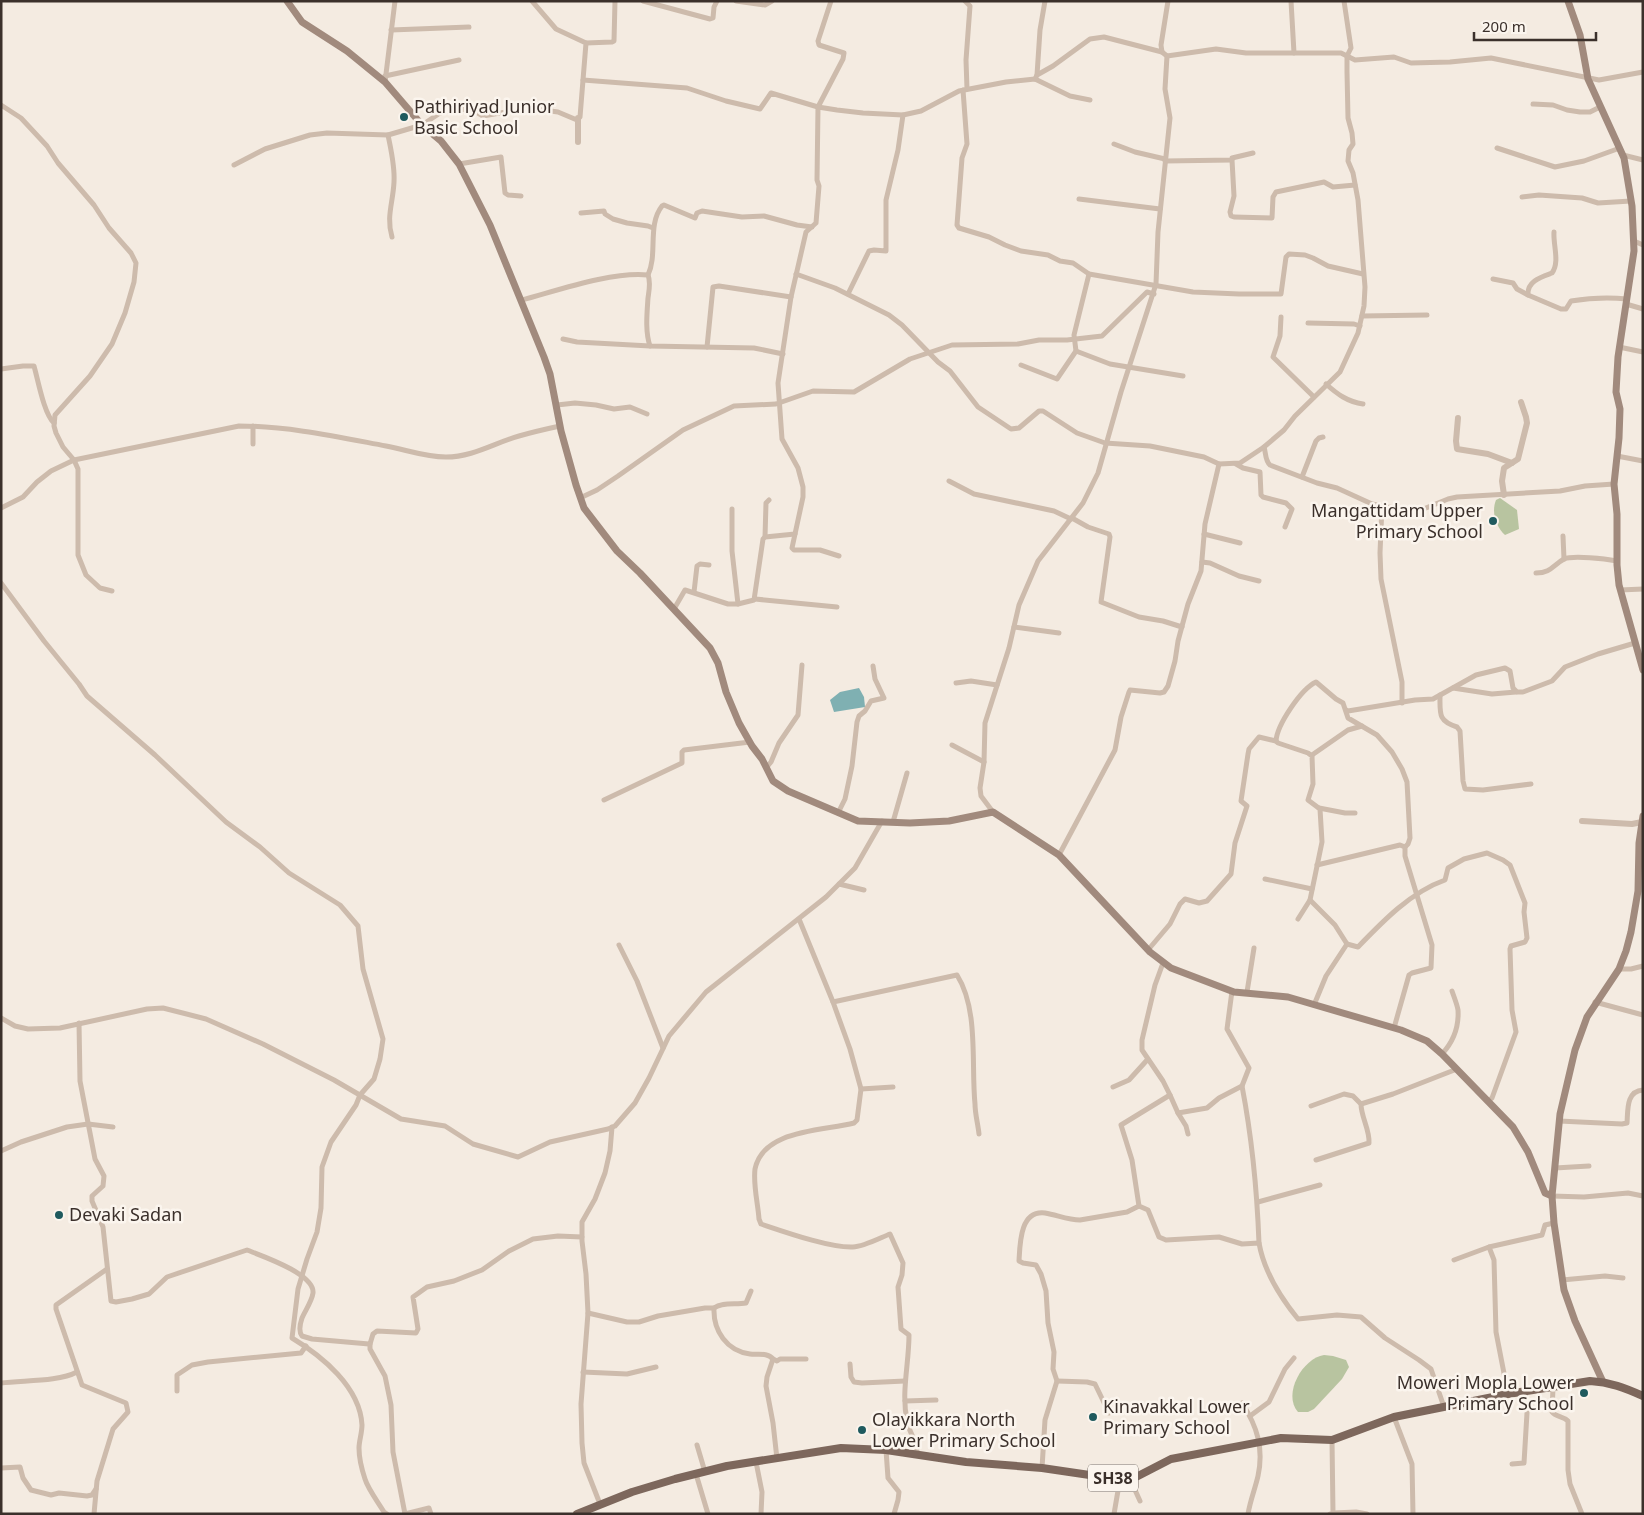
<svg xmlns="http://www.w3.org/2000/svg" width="1644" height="1515" font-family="'Noto Sans',sans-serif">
  <rect width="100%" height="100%" fill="#f4ebe1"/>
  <g fill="#b8c4a0">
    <path d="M1500,498L1517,510L1519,529L1505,535C1496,527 1491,512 1496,500Z"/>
    <path d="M1324,1355L1333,1356L1346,1360L1349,1367L1342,1379L1314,1409L1308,1412H1298C1282,1394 1303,1358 1324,1355Z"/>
  </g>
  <path fill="#7fb0b2" d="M859,688L864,697L865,707L834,712L830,700L840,692Z"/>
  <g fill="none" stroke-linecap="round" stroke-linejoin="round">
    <g stroke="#cdbbac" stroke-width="5">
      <path d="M643,1L710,19L713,18L714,7L717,1"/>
      <path d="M736,1L765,5L772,1"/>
      <path d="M965,1L970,6L966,60L967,89"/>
      <path d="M1291,1L1294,53"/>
      <path d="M391,30L469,27"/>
      <path d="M586,43L612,42L614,41L615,1"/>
      <path d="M1167,56L1162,52L1161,45L1168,1"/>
      <path d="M1037,75L1040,30L1045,1"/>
      <path d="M385,76L459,60"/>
      <path d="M1035,79L1037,75L1053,66L1090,39L1104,37L1162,52"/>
      <path d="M583,80L687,88L726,101L760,109L771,93L818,107L837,110L863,113L903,115L921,111L959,91L1006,82L1035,79L1070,96L1090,100"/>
      <path d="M385,82L395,1"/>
      <path d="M963,90L967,144L962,158L957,225L959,228L989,237L1005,245L1021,251L1048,255L1060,261L1073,263L1089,274L1193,292L1239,294H1281L1286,257L1289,254L1305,255L1313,258L1328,266L1363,274"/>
      <path d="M1533,104L1553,105L1567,110L1580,112H1590L1600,107"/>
      <path d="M1,105L21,118L47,146L58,163L94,205L109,228L131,253L136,263L134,282L125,313L112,344L90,376L55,415L54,426L56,433L63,447L74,460L78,469V555L86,575L100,588L112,591"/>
      <path d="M388,135C391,150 395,166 394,182C393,203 386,217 392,237"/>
      <path d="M1114,144L1135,152L1165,159"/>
      <path d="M1497,148L1555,167L1584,161L1620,148"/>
      <path d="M1623,155L1643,160"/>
      <path d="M1232,160L1234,196L1230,212L1231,216L1234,217L1272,218L1273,197L1276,192L1324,182L1333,187L1355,185"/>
      <path d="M1165,161L1232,160V158L1253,153"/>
      <path d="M459,164L501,157L505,193L508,195L521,196"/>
      <path d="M234,165L265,149L310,135L327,133L388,135L422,125L440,113L453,110L471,109L483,116L529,108L558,112L577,120L580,117L586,43L556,29L532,1"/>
      <path d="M1522,197L1539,195L1582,198L1598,203L1631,201"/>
      <path d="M1079,199L1160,209"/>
      <path d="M581,213L604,211L605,214L613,219L627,223L648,226L653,228"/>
      <path d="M1554,232C1553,245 1560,262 1552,273C1541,277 1527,281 1528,295L1561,309H1566L1571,301C1589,298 1609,297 1627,299"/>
      <path d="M1634,241L1643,245"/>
      <path d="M796,274L835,288L889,315L902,325L938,362L950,371L978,407L1011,429L1019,428L1039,411H1043L1077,433L1105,443L1150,446L1204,457L1219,464L1240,463L1264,447L1284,430L1295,416L1340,372L1358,333L1364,306L1365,287L1358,200L1353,173L1348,161L1349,150L1353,144L1352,133L1348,118L1347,72V56L1351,48L1344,1"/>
      <path d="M648,275C658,254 647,225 662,206L664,205L695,218L697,213L702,211L742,217L764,216L797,225L812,227"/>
      <path d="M1493,279L1513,283L1517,289L1528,295"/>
      <path d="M848,294L869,251L874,250L886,251V200L898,150L903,115"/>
      <path d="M522,300C556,291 613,271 648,275C651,282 649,291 648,298C647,313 645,332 650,346L754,348L783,354"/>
      <path d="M1626,304L1643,309"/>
      <path d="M1362,316L1427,315"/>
      <path d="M1281,317L1280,336L1273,357L1314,397"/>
      <path d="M1308,323L1354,324L1360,326"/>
      <path d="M563,339L577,342L650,346"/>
      <path d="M707,347L713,287L719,286L791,297"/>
      <path d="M1619,347L1643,352"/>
      <path d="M1076,351L1110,364L1183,376"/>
      <path d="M1021,365L1057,379L1076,351L1074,335L1089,274"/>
      <path d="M1,369L23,366H34C38,380 44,414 54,423"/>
      <path d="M1326,384C1337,394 1348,402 1363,404"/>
      <path d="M557,405L575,403L596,405L614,409L630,407L647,414"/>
      <path d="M253,444V426"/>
      <path d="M1264,447C1266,453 1265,461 1270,465L1317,483L1337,488L1372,504L1388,507L1421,510L1448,499L1457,497L1560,491L1585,486L1614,484"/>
      <path d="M1617,456L1643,461"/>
      <path d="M1236,464L1243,468L1260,472L1261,495L1263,497L1286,503L1292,509L1285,527"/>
      <path d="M1302,477L1316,441L1319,438L1323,437"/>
      <path d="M949,481L974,494L1054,511L1071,519"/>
      <path d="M580,498L597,490L618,476L683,430L734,406L776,404L813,391L854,392L910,359L952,345L1018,344L1039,340H1067L1102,336L1147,292L1154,294"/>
      <path d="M1382,506L1380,553L1381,579L1402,682V703"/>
      <path d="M1,508L23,497L37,482L51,471L74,460L239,426C288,426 338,437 386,446C407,450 425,457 446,457C473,457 494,443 519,436C533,432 546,429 560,426"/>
      <path d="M732,509V551L738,604"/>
      <path d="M1072,518L1088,527L1109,534L1110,537L1101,602L1139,617L1163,621L1182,627"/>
      <path d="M795,534L792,548L794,550H820L839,556"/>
      <path d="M1204,534L1240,543"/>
      <path d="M1563,536L1564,559"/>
      <path d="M765,537L766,503L769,500"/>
      <path d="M1202,562L1210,563L1239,576L1259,581"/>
      <path d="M1536,573C1551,573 1553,565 1564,559C1573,555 1606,559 1617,561"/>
      <path d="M1,583L44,641L79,684L87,696L155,755L226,822L260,847L289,873L340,905L358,926L363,969L383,1039L380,1059L374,1079L360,1095L356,1105L331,1142L322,1167L321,1208L317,1232L307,1259L298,1289L292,1338C322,1356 360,1387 362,1425C362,1433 359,1441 359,1448C359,1457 362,1470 365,1479C368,1489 378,1502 384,1512L387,1514"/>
      <path d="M1620,590L1643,589"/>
      <path d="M694,592L697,566L700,564L709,565"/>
      <path d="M755,599L837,607"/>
      <path d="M674,609L685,590L728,604H738L754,600L763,539L765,537L795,534L803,497V487L798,468L782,439L778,383L791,297L806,232L816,223L819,186L817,180L818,107L843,59L844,53L819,45L818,41L831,1"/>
      <path d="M1014,627L1059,633"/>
      <path d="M956,683L971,681L997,685"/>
      <path d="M1453,688L1492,694L1516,692"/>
      <path d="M1440,695C1440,714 1438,721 1457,727L1460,731L1463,781L1465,789L1483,790L1531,784"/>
      <path d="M1346,710L1348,711L1415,700L1433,699L1476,675L1505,668L1510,671L1513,688L1517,692H1523L1552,681L1565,667L1598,654L1635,643"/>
      <path d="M952,745L984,762"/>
      <path d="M1312,755L1348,730L1362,726"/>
      <path d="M766,768L771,762L779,743L798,715L802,665"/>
      <path d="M604,800L682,763V752L684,750L750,742"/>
      <path d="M1319,808L1345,813H1355"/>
      <path d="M993,812L981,796L980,788L984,762L985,723L1009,648L1019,605L1038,561L1083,503L1098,473L1121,392L1156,284L1158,232L1170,118L1165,89L1167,56L1216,49L1246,53H1341L1355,60L1394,57L1411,63L1450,62L1491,58L1599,80L1643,72"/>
      <path d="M838,813L845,799L852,766L857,722L859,716L865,711L871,701L884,698L875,679L873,666"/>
      <path d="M893,822L907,773"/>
      <path d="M1059,855L1115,750L1121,717L1129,692L1130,690L1160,693L1164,692L1168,686L1175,661L1178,641L1188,604L1201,571L1205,524L1219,464"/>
      <path d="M1317,865L1400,845L1405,847"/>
      <path d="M1265,879L1312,889"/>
      <path d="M839,884L864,890"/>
      <path d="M799,919L833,1002L850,1049L861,1089L857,1120L854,1123C824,1131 763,1129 755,1169C753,1185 758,1204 759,1219L761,1224C785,1232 830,1248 853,1247C863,1247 880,1238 890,1234L903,1263L902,1275L898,1287L901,1329L909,1335C909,1364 901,1392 907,1421C909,1433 918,1442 917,1454"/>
      <path d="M1298,919L1310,900"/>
      <path d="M1347,944L1335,925L1310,900L1322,842L1320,809L1308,800L1313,784L1312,756L1308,753L1278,743L1276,741C1277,725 1301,689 1316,682L1336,699L1343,703L1348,718L1377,735L1392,752L1402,769L1407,782L1410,838L1408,844L1405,847V856L1432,945L1431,968L1412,973L1409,975L1394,1028"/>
      <path d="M1347,944L1358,947C1383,921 1411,892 1445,880L1448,868L1464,859L1487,853L1503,860L1510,865L1525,903L1524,912L1527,938L1525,942L1511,946L1510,949L1512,1010L1516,1032L1492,1098L1488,1101"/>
      <path d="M619,945L637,981L663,1048"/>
      <path d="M1148,950L1170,924L1180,904L1185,899L1199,903L1207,901L1231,874L1235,843L1247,806L1241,801L1248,754L1249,749L1259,737L1276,741"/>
      <path d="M1163,963L1155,985L1142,1040V1050L1163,1081L1170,1095"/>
      <path d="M1619,969H1631L1643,966"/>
      <path d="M1232,991L1227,1029L1249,1068L1242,1086L1219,1098L1207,1108L1178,1113L1170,1095L1121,1125L1132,1160L1139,1206L1148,1210L1159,1237L1166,1240L1219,1237L1242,1244L1259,1243C1264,1271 1280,1297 1298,1319L1337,1315L1361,1317L1385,1338L1419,1360L1431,1369L1444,1407"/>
      <path d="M1247,992L1254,948"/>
      <path d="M833,1002L957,975C979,1010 971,1064 975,1104C975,1114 978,1124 979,1134"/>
      <path d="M1595,1002L1643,1015"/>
      <path d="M1314,1005L1326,976L1347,944"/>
      <path d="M1,1018L15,1026L28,1029L60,1028L147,1009L163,1008L206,1019L263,1044L334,1080L401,1119L445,1126L473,1144L518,1157L550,1142L608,1129L615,1126L635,1103L649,1078L669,1036L706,992L826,897L855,868L882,821"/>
      <path d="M79,1023L80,1081L95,1159L104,1176L103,1186L92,1196V1201L103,1227L111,1301L116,1302L132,1299L149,1294L167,1277L247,1250C262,1256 315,1274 313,1293C312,1301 305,1311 302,1318C300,1324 298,1331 302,1336L312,1339L369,1344H370L373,1334L377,1331L416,1333L418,1329L413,1297L427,1287L454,1281L482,1270L509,1251L533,1239L558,1236L582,1237"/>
      <path d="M1442,1054C1453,1042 1459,1026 1458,1010C1457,1004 1454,997 1452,991"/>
      <path d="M1242,1086C1252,1138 1257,1190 1259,1243"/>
      <path d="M1113,1087L1129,1080L1148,1059"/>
      <path d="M861,1089L893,1087"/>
      <path d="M1361,1104L1393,1094L1457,1069"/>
      <path d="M1311,1106L1344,1094L1353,1096L1361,1104C1361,1117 1370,1130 1369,1143L1316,1160"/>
      <path d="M1178,1113L1186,1126L1188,1134"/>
      <path d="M1559,1121L1622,1124L1627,1123C1628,1110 1626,1091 1643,1090"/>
      <path d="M1,1151L21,1142L67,1127L88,1124L113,1127"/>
      <path d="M1555,1168L1589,1166"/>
      <path d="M1552,1196L1584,1197L1628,1193L1643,1196"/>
      <path d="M1258,1202L1320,1185"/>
      <path d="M1454,1260L1489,1247"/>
      <path d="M1562,1280L1605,1276L1623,1278"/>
      <path d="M751,1291L746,1303C736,1305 722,1302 714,1308C713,1331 727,1351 750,1354C758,1355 767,1352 773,1359L767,1377L766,1386L773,1423L777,1459"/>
      <path d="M588,1313L627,1322H639L658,1316L705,1308H714"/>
      <path d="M370,1344V1349L385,1376L391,1405L393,1452L405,1514"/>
      <path d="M773,1359L777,1361L780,1359H806"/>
      <path d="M850,1364L851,1377L854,1382L862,1383L905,1381"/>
      <path d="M583,1372L627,1374L656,1367"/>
      <path d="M1057,1381L1087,1382L1095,1384L1109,1413"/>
      <path d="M1,1383C24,1380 58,1382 77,1372"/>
      <path d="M1553,1388L1552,1412C1556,1417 1563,1416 1568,1421V1470L1570,1484L1582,1514"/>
      <path d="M177,1391V1375L192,1365L208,1362L301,1353L306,1346"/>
      <path d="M1508,1394L1496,1332L1494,1260L1489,1247L1542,1235L1545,1225L1554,1223"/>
      <path d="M905,1401L936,1400"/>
      <path d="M1242,1403C1257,1426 1264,1448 1258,1476C1255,1489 1250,1501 1248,1514"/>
      <path d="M1250,1416L1269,1402L1285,1369L1294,1358"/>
      <path d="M1394,1417L1412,1464L1413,1514"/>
      <path d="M697,1445L705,1472"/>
      <path d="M886,1450L888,1478L899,1492L898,1500L894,1514"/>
      <path d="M756,1462L762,1492L761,1514"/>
      <path d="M1512,1464L1524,1463L1527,1413L1525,1392"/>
      <path d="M1,1468L20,1467L23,1478L31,1490L51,1495L59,1493L87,1496L92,1495L96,1489"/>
      <path d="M1042,1468L1045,1420L1057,1381L1053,1369L1054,1352L1048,1323L1046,1291L1041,1274L1036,1265L1023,1263L1019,1261C1020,1243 1020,1210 1045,1213C1057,1215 1068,1220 1080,1220L1127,1212L1139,1206"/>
      <path d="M696,1474L708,1514"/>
      <path d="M1130,1479L1140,1501"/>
      <path d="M600,1504L584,1463L582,1443L581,1404L588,1313L586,1274L582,1241V1222L595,1199L605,1173L610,1151L612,1127"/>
      <path d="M1333,1513L1356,1512L1367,1514"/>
      <path d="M94,1514L97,1481L113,1429L128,1412L126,1403L82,1385L56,1309V1305L107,1269"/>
      <path d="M405,1514L429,1508L431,1514"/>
      <path d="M1114,1514L1120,1479"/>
      <path d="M1330,1514L1333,1513L1332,1440"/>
    </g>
    <g stroke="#cdbbac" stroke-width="6">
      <path d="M578,142V118"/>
      <path d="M1458,418L1456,441L1457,449L1488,454L1512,463"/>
      <path d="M1504,495L1502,481L1504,468L1518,459L1527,423L1526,417L1521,402"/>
      <path d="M1582,821L1632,824L1642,822"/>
    </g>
    <g stroke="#a18a7d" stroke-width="7">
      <path d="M287,1L302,22L347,51L385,82L422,125L441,141L459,164L490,225L544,357L550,374L561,431L576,485L584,508L617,551L640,573L710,648L718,663L726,692L739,723L752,746L762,759L773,781L788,791L858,821L910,823L949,821L993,812L1059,855L1150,952L1171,968L1234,992L1288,997L1401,1030L1427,1041L1442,1054L1513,1127L1528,1152L1545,1193L1552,1196"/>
      <path d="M1568,1L1580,35L1588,79L1624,158L1632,206L1634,251L1618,357L1616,392L1620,409L1619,438L1614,484L1617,514V565L1619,585L1643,670"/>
      <path d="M1603,1382L1575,1321L1564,1290L1554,1223L1552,1196L1560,1114L1575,1050L1587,1017L1619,969L1626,951L1631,932L1638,891L1639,843L1643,816"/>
    </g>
    <path stroke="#7d675c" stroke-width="8" d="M577,1514L632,1492L675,1479L727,1466L841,1448L886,1450L966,1462L1042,1468L1110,1478L1130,1479L1138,1476L1171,1459L1281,1438L1332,1440L1394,1417L1508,1394L1590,1381C1610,1382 1625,1388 1643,1396"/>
  </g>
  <g fill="#1f5a5e" stroke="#fbf5ee" stroke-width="2">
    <circle cx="404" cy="117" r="5"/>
    <circle cx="1493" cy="521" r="5"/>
    <circle cx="59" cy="1215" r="5"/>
    <circle cx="1584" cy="1393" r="5"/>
    <circle cx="1093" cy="1417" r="5"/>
    <circle cx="862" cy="1430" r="5"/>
  </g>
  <g text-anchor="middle" stroke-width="5" stroke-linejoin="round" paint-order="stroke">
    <rect fill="#fbf5ee" stroke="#756b66" stroke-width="1" x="1088" y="1464.5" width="50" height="27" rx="4"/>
    <g font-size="16" font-weight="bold" fill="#3b302b">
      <text x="1113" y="1484">SH38</text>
    </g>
    <g font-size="18" fill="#3b302b" stroke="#fbf5ee" text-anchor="start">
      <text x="414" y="113">Pathiriyad Junior<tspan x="414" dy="21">Basic School</tspan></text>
      <text x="1483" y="517" text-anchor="end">Mangattidam Upper<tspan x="1483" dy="21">Primary School</tspan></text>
      <text x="69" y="1221">Devaki Sadan</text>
      <text x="1574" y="1389" text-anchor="end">Moweri Mopla Lower<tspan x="1574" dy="21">Primary School</tspan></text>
      <text x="1103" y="1413">Kinavakkal Lower<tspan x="1103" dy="21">Primary School</tspan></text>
      <text x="872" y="1426">Olayikkara North<tspan x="872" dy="21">Lower Primary School</tspan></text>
    </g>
  </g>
  <rect width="1644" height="1515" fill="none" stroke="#3b302b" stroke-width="5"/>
  <path d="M1474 32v8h122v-8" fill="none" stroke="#3b302b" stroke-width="2.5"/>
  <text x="1482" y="32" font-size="15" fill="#3b302b" stroke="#fbf5ee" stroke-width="4" paint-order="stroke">200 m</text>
</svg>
